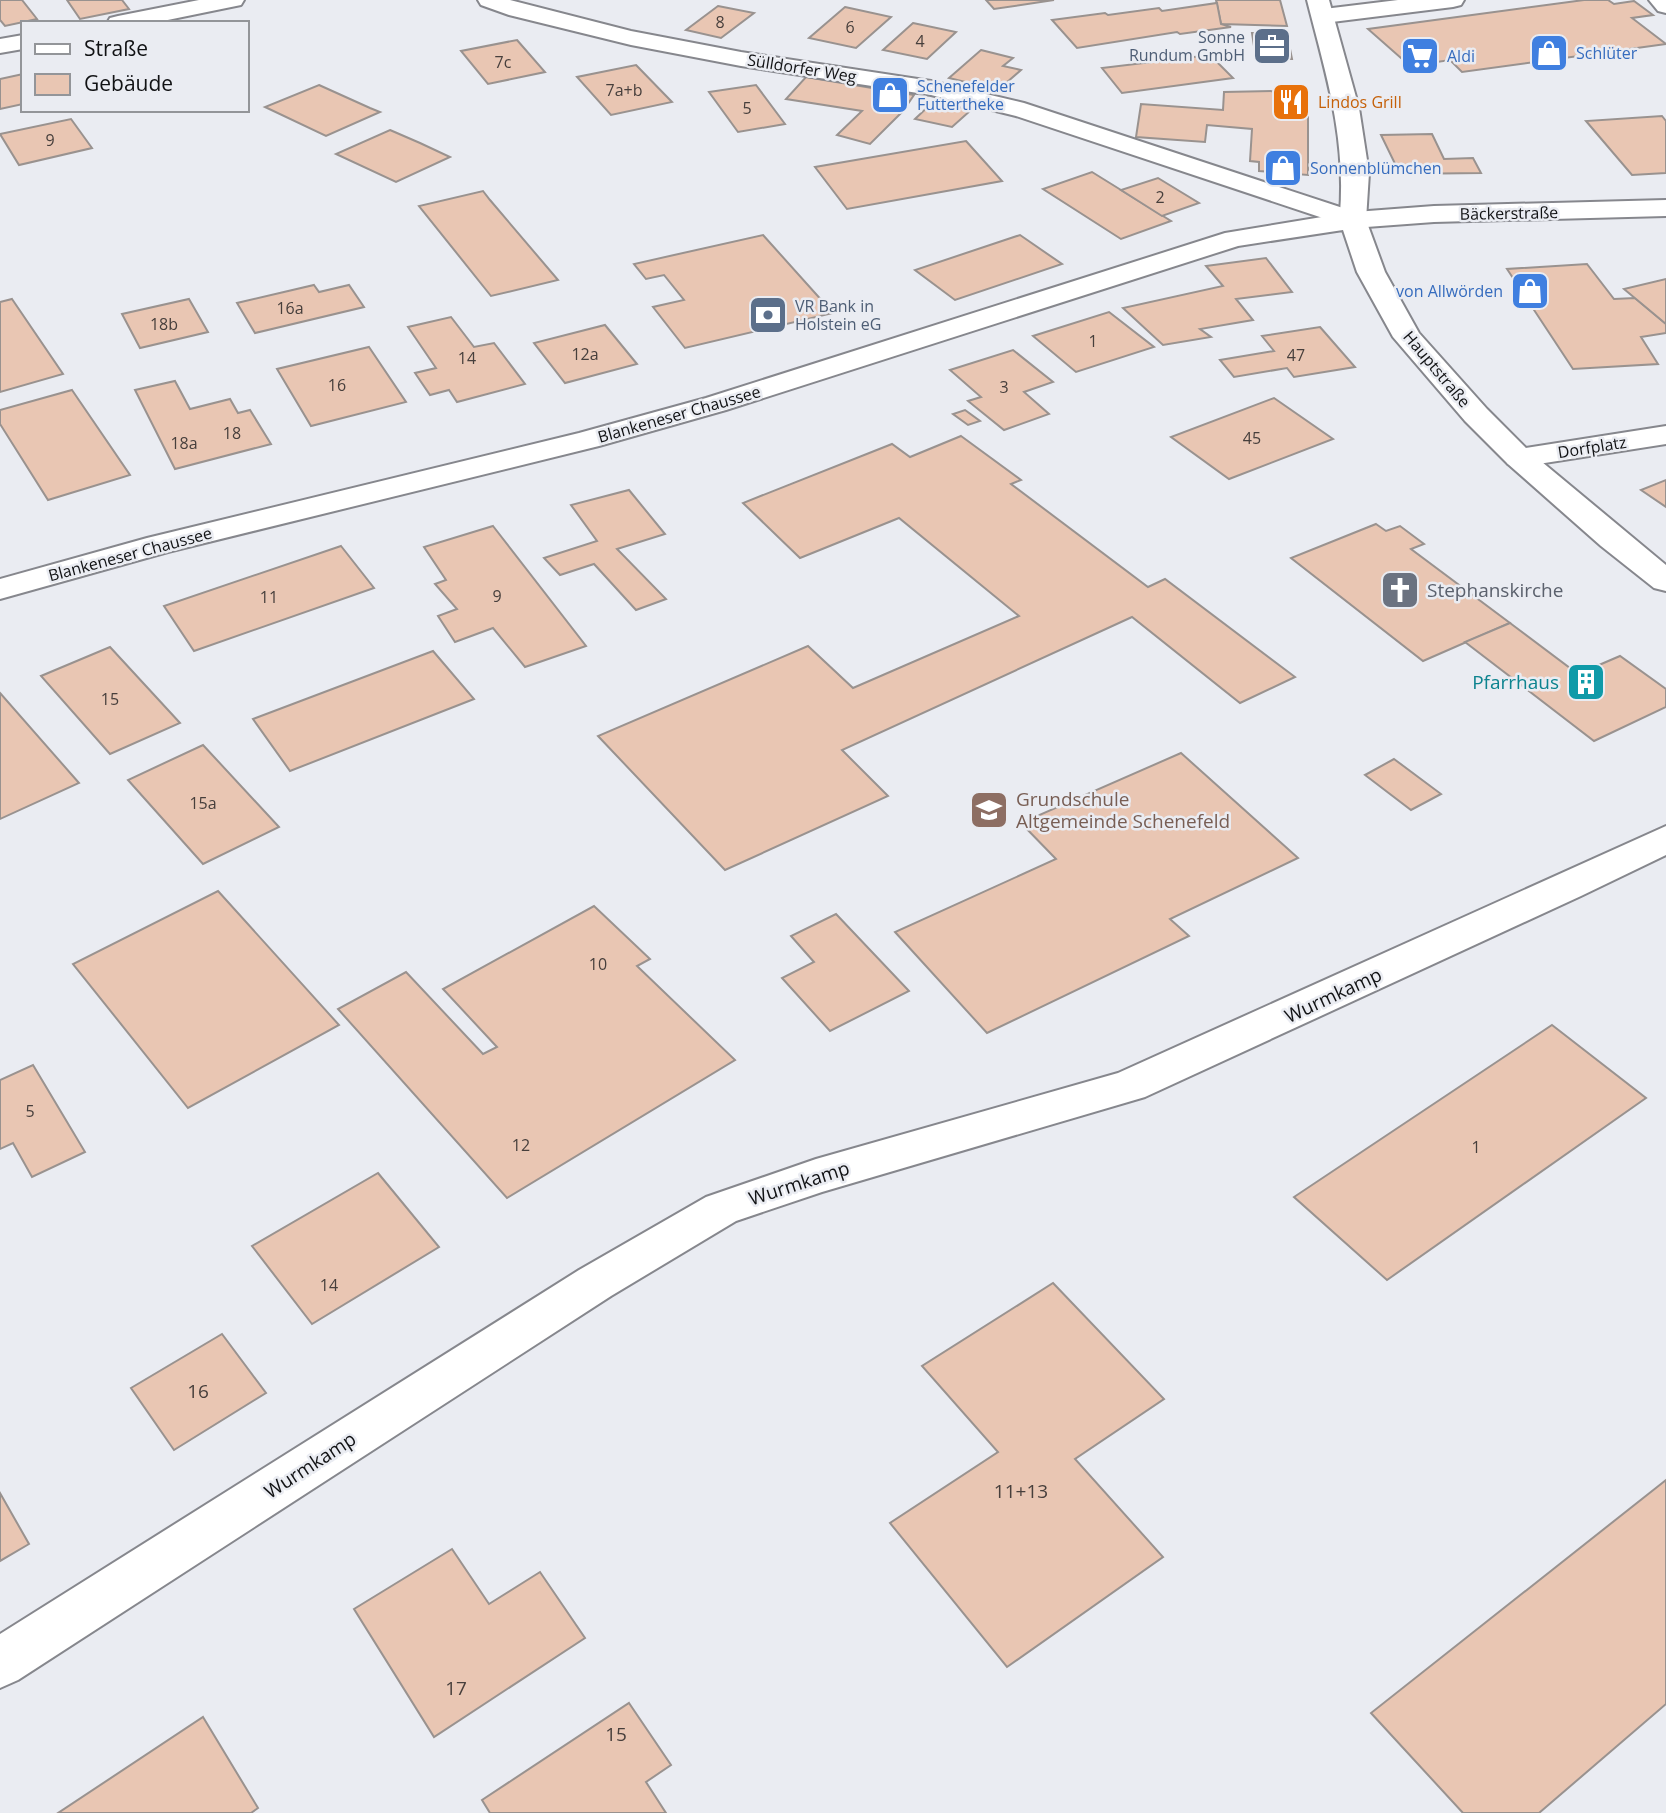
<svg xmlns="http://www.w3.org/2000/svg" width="1666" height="1813" font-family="'Open Sans',sans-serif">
<rect width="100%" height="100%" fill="#eaecf2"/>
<g fill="#e9c6b3" stroke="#99928f" stroke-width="2">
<path d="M0 0H22L37 19 5 26 0 20Z"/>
<path d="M67 0H122L129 9 80 19Z"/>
<path d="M986 0H1054L994 9Z"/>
<path d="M1216 0H1280L1287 26 1221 24Z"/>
<path d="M1584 0H1608L1614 4 1634 1 1653 15 1632 18 1666 44 1462 72 1450 60 1410 66 1368 29Z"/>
<path d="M1217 3 1221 24 1231 27 1180 34 1177 32 1077 48 1052 20 1105 13 1108 15 1159 8 1162 11Z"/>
<path d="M718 6 754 13 721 38 686 30Z"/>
<path d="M845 7 891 17 856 48 809 38Z"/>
<path d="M913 23 956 32 927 59 883 50Z"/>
<path d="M1252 33 1287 34 1292 59H1256Z"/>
<path d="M517 40 545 72 488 84 461 51Z"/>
<path d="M981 50 1013 58 1003 66 1021 70 998 90 949 78Z"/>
<path d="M1210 55 1233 78 1122 93 1102 68Z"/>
<path d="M636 65 672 102 611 115 577 77Z"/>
<path d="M23 74V104L0 109V79Z"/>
<path d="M806 77 914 95 903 111 870 144 837 135 862 111 786 99Z"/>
<path d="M319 85 370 108 380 112 326 136 265 107Z"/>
<path d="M756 85 785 124 738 132 709 92Z"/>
<path d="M1277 91 1308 94V175L1259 171V162L1250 161 1252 129 1207 125 1205 142 1136 137 1141 104 1223 110 1224 92Z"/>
<path d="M934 101 971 110 952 127 915 119Z"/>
<path d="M1662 116 1666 121V173L1632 175 1586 121Z"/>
<path d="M71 119 92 148 19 165 0 134Z"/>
<path d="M390 130 420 143 450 157 396 182 336 154Z"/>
<path d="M1432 134 1444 159 1473 158 1481 173 1400 174 1381 135Z"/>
<path d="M966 141 1002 181 847 209 815 167Z"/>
<path d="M1092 172 1121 190 1171 221 1121 239 1043 189Z"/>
<path d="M1158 178 1199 203 1162 216 1121 190Z"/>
<path d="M483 191 490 200 558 280 491 296 419 206Z"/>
<path d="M763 235 833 313 685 348 653 307 684 300 664 275 646 279 634 264Z"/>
<path d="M1020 235 1062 264 955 300 915 270Z"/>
<path d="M1266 258 1292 292 1236 299 1253 320 1200 329 1211 337 1163 345 1123 308 1223 286 1206 266Z"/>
<path d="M1587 264 1614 299 1635 298 1666 324V333L1641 337 1658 364 1573 369 1507 269Z"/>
<path d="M1666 279V324L1624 289Z"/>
<path d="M314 285 319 292 349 285 364 307 255 333 237 303Z"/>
<path d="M12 299 63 374 0 392V302Z"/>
<path d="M189 299 208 332 140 348 122 314Z"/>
<path d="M1109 312 1154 347 1076 372 1033 336Z"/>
<path d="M451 317 474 347 494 343 525 384 457 402 449 390 430 395 415 373 436 368 408 327Z"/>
<path d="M605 325 637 364 565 383 534 343Z"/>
<path d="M1320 327 1355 367 1294 377 1287 368 1234 377 1220 360 1274 351 1262 336Z"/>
<path d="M369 347 406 402 311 426 277 369Z"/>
<path d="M1013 350 1053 382 1024 392 1049 414 1004 430 968 401 981 397 950 370Z"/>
<path d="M175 381 190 409 230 399 238 413 250 410 271 444 175 469 135 390Z"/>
<path d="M72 390 130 475 48 500 0 424V410Z"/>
<path d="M1274 398 1333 439 1229 479 1171 437Z"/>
<path d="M965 410 980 421 968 425 953 414Z"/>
<path d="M961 436 1021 480 1011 484 1148 587 1165 579 1295 677 1240 703 1132 617 842 750 888 796 725 870 598 736 808 646 853 688 1019 616 899 518 800 558 743 503 892 444 910 457Z"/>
<path d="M1666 480V507L1641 490Z"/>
<path d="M629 490 665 534 617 549 666 599 636 610 594 564 560 575 544 558 597 541 571 505Z"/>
<path d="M1376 524 1386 531 1400 526 1424 544 1411 549 1510 623 1423 661 1291 558Z"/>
<path d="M493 526 586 646 525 667 493 628 455 642 438 616 457 609 435 584 446 580 424 547Z"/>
<path d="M341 546 374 588 194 651 164 606Z"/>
<path d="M1510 623 1578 674 1620 656 1666 689V707L1594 741 1465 642Z"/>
<path d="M110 647 180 723 110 754 41 676Z"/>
<path d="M433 651 474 699 290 771 253 719Z"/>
<path d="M0 693 79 783 0 819Z"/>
<path d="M203 745 279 827 203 864 128 780Z"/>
<path d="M1181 753 1298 858 1170 919 1189 936 987 1033 895 932 1056 859 1021 823Z"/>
<path d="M1394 759 1441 794 1411 810 1365 775Z"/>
<path d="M218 891 339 1025 188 1108 73 964Z"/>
<path d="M594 906 650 959 637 966 735 1060 507 1198 338 1009 406 972 483 1054 497 1047 443 989Z"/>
<path d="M836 914 909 991 830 1031 782 978 814 962 791 936Z"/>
<path d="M1552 1025 1646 1098 1387 1280 1294 1197Z"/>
<path d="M33 1065 85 1152 32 1177 13 1143 0 1149V1080Z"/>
<path d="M378 1173 439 1247 312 1324 252 1246Z"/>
<path d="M1053 1283 1164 1399 1075 1459 1163 1557 1007 1667 890 1523 998 1452 922 1366Z"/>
<path d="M222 1334 266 1393 174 1450 131 1388Z"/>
<path d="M1666 1480V1704L1539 1813H1463L1371 1713Z"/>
<path d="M0 1493 29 1544 0 1561Z"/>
<path d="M452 1549 489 1604 540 1572 585 1638 434 1737 354 1609Z"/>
<path d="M629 1703 671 1765 646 1782 666 1813H490L482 1800Z"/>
<path d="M203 1717 258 1808 251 1813H58Z"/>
</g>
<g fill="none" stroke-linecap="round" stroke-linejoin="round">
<defs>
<g id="street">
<path d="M199 0H244L241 5 153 23H107L110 18 118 16Z"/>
<path d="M478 0H510L631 31 741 52 931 81 1024 103 1355 212 1434 206 1666 200V216L1434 222 1353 228 1016 116 931 95 741 66 631 45 509 15 481 5Z"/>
<path d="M1398 0H1464L1461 5 1453 7 1324 23 1316 21 1313 16 1316 11 1324 9Z"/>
<path d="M1649 0H1666V13L1658 11Z"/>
<path d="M23 35V49L0 53V39Z"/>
<path d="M1666 426V444L1519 467 1508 464 1504 458 1508 452 1519 449Z"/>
<path d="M1666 826V855L1581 896 1145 1097 822 1192 736 1221 611 1296 18 1680 0 1688V1634L579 1270 706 1197 816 1159 1118 1073Z"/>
</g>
<path id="secondary" d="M1307 0H1329L1359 108 1369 173 1366 220 1385 272 1419 333 1487 409 1530 452 1666 565V591L1654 588 1601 546 1508 464 1465 421 1393 337 1357 272 1343 230 1238 246 726 410 599 446 168 552 0 599V579L147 538 579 433 706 398 1225 233 1340 214C1346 136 1326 75 1307 0Z"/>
</defs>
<use href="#street" stroke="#86878d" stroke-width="4"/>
<use href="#secondary" stroke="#86878d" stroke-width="4"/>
<use href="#street" fill="#fff" fill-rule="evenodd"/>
<use href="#secondary" fill="#fff" fill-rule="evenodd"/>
</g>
<defs>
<symbol id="office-square" viewBox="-11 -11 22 22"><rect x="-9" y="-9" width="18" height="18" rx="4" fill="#5c6f8a" stroke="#eaecf2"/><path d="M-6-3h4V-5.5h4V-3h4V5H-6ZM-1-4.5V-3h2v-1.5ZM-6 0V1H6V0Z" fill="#fff"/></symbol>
<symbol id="shop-square" viewBox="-11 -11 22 22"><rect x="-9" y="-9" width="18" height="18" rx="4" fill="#3f7fe0" stroke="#eaecf2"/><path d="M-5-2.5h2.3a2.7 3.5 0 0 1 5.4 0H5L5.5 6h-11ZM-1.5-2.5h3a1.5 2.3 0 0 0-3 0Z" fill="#fff"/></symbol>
<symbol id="supermarket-square" viewBox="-11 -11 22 22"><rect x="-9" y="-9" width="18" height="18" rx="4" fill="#3f7fe0" stroke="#eaecf2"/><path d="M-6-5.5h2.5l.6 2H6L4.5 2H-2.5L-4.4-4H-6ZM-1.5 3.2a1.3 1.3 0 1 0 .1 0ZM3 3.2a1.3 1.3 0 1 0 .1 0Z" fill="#fff"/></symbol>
<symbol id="restaurant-square" viewBox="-11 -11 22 22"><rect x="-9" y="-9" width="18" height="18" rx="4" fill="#e8710a" stroke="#eaecf2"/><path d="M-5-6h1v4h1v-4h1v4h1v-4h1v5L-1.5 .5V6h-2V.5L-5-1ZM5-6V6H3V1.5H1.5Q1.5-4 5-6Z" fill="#fff"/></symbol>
<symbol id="bank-square" viewBox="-11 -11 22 22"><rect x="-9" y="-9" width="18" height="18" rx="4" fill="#5c6f8a" stroke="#eaecf2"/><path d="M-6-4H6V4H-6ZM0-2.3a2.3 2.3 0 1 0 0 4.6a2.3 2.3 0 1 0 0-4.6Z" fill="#fff"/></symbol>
<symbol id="church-square" viewBox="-11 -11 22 22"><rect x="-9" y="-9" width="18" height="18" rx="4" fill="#6b7280" stroke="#eaecf2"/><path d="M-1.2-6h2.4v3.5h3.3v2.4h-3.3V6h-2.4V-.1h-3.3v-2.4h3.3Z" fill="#fff"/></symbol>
<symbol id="building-square" viewBox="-11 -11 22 22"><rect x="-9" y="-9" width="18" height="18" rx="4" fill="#0f9aa8" stroke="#eaecf2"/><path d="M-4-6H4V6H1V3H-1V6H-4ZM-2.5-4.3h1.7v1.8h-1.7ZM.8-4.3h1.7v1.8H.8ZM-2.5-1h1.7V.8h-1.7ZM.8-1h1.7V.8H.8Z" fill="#fff"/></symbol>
<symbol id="school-square" viewBox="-11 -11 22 22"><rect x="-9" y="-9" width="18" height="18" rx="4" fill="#8d6e63" stroke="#eaecf2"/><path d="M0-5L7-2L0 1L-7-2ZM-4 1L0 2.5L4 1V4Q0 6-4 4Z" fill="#fff"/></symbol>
</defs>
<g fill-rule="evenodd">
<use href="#office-square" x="1250" y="24" width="44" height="44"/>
<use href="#shop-square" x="1527" y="31" width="44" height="44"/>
<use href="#supermarket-square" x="1398" y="34" width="44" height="44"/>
<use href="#shop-square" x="868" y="73" width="44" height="44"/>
<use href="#restaurant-square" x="1269" y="80" width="44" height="44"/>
<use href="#shop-square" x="1261" y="146" width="44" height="44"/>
<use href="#shop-square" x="1508" y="269" width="44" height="44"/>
<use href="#bank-square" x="746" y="293" width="44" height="44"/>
<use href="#church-square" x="1378" y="568" width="44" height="44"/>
<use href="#building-square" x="1564" y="660" width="44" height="44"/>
<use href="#school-square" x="967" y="788" width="44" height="44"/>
</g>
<g text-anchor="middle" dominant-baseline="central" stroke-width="5" stroke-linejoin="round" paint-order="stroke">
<g font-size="16" fill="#473f3c">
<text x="720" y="22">8</text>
<text x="850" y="27">6</text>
<text x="920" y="41">4</text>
<text x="503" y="62">7c</text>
<text x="624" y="90">7a+b</text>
<text x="747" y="108">5</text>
<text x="50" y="140">9</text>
<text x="1160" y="197">2</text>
<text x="290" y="308">16a</text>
<text x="164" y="324">18b</text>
<text x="1093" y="341">1</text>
<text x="585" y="354">12a</text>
<text x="1296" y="355">47</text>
<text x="467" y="358">14</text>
<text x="337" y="385">16</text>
<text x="1004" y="387">3</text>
<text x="232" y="433">18</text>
<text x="1252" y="438">45</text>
<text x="184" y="443">18a</text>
<text x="497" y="596">9</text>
<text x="269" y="597">11</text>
<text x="110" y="699">15</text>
<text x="203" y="803">15a</text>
<text x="598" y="964">10</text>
<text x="30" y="1111">5</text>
<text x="521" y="1145">12</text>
<text x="1476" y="1147">1</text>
<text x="329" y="1285">14</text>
</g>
<g font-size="16" fill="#4e5e75" stroke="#eaecf2" text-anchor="end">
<text x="1245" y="37">Sonne<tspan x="1245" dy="18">Rundum GmbH</tspan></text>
<text x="795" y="306" text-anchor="start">VR Bank in<tspan x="795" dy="18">Holstein eG</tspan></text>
</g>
<g font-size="16" fill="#366cbe" stroke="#eaecf2" text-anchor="start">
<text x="1576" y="53">Schlüter</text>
<text x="1447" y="56">Aldi</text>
<text x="917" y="86">Schenefelder<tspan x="917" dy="18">Futtertheke</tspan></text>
<text x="1310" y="168">Sonnenblümchen</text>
<text x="1503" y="291" text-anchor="end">von Allwörden</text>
</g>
<g font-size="16" fill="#111214" stroke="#eaecf2">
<text transform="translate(802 68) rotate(9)">Sülldorfer Weg</text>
<text transform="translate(1509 213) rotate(-1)">Bäckerstraße</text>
<text transform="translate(1437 369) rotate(50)">Hauptstraße</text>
<text transform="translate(679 414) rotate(-16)">Blankeneser Chaussee</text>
<text transform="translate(1592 447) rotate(-9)">Dorfplatz</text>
<text transform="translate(130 554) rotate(-15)">Blankeneser Chaussee</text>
</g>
<g font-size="16" fill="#c56008" stroke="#eaecf2" text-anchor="start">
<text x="1318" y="102">Lindos Grill</text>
</g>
<g font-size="19" fill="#5b616d" stroke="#eaecf2" text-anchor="start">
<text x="1427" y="590">Stephanskirche</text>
</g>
<g font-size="19" fill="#0d838f" stroke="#eaecf2" text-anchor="end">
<text x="1559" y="682">Pfarrhaus</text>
</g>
<g font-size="19" fill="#785e54" stroke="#eaecf2" text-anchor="start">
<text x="1016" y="799">Grundschule<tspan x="1016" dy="22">Altgemeinde Schenefeld</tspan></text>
</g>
<g font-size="19" fill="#111214" stroke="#eaecf2">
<text transform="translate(1333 995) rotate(-25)">Wurmkamp</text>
<text transform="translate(799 1183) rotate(-18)">Wurmkamp</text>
<text transform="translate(310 1465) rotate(-33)">Wurmkamp</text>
</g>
<g font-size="19" fill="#473f3c">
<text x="198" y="1391">16</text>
<text x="1021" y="1491">11+13</text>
<text x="456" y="1688">17</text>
<text x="616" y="1734">15</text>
</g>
</g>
<rect x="21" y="21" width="228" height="91" fill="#eaecf2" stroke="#939599" stroke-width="2"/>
<rect x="35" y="44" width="35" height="10" fill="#ffffff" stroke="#939599" stroke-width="2"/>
<text x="84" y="56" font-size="21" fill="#111214">Straße</text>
<rect x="35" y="74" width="35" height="21" fill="#e9c6b3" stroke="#939599" stroke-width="2"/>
<text x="84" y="91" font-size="21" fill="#111214">Gebäude</text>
</svg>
